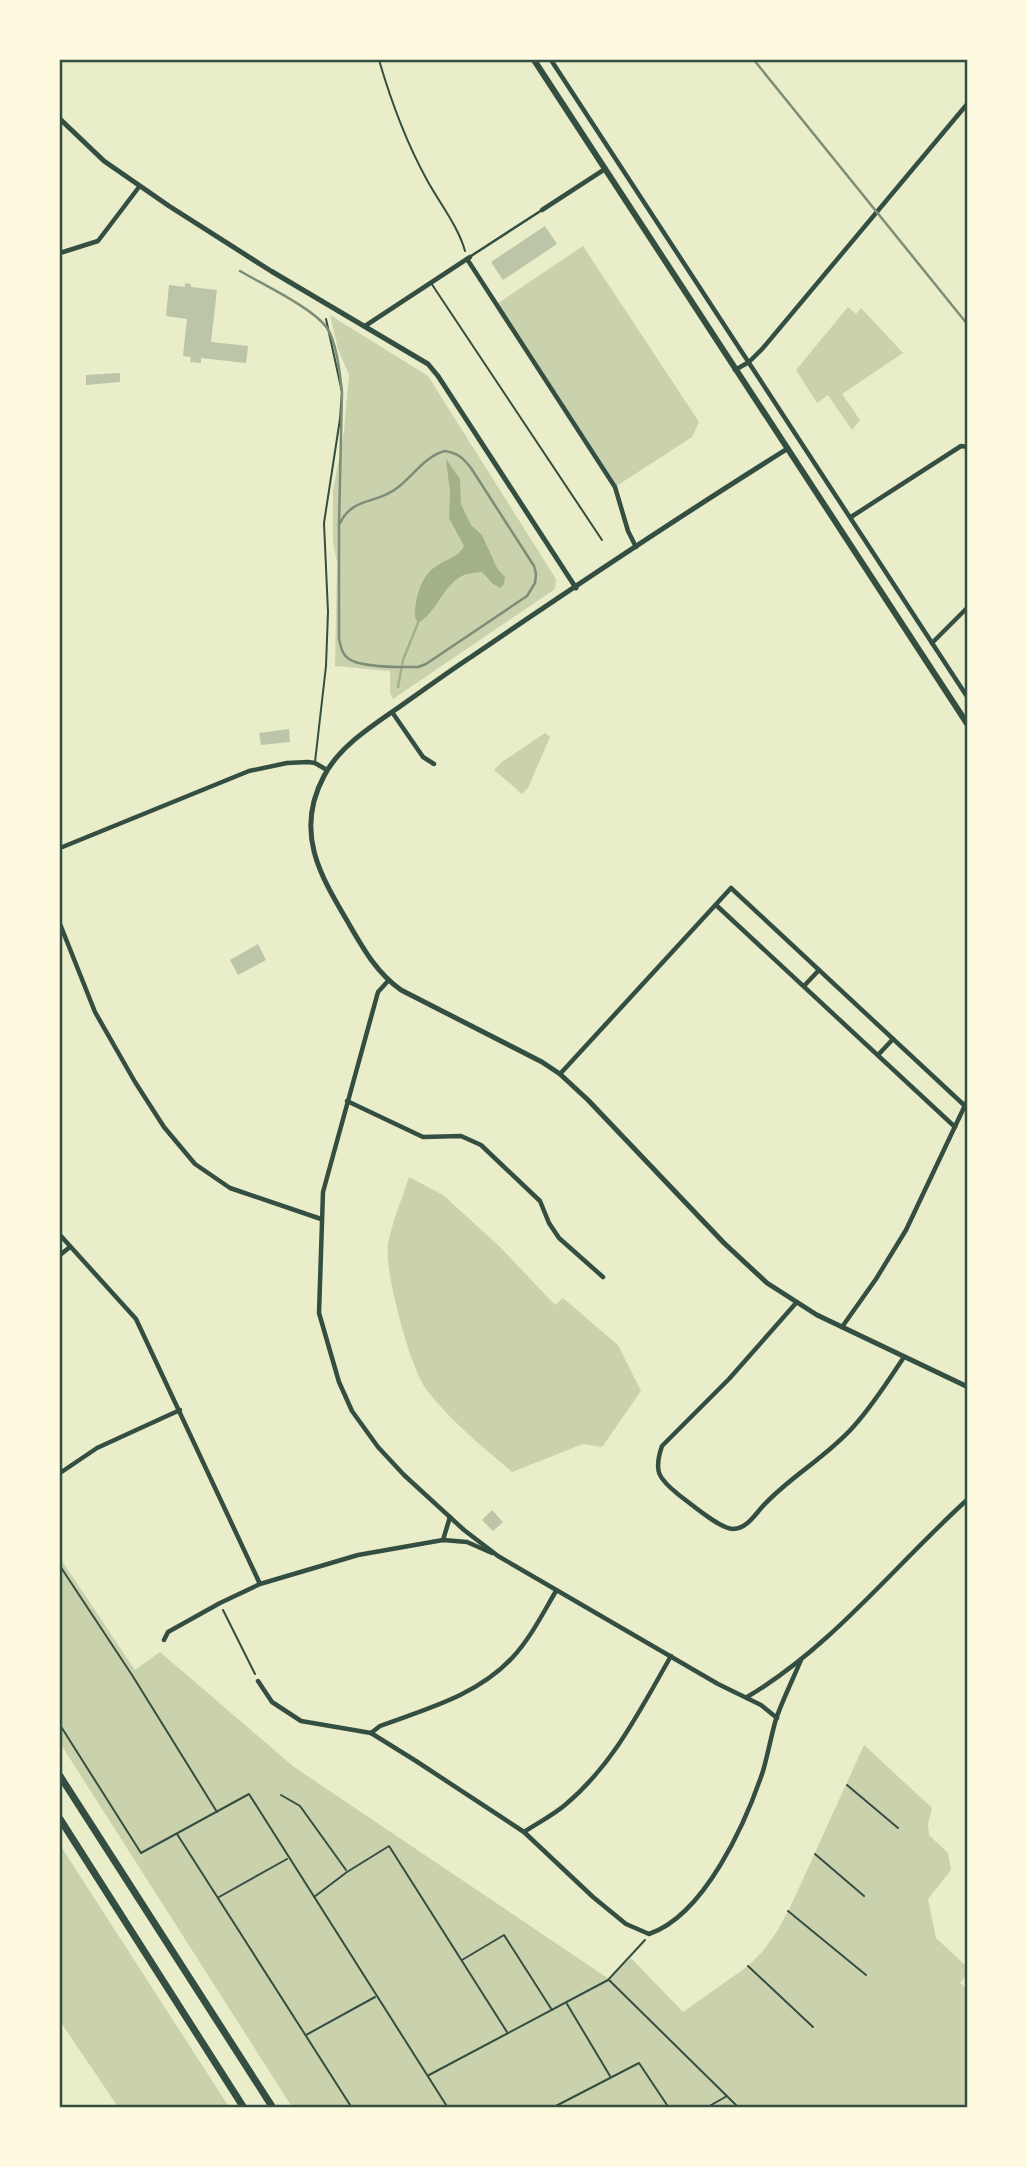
<svg xmlns="http://www.w3.org/2000/svg" width="1027" height="2167" font-family="Arial,sans-serif">
<rect width="100%" height="100%" fill="#e9edc9"/>
<g fill="#cad2ad">
<path d="M583 246 699 422 692 437 615 487 497 304Z"/>
<path d="M848 307 856 314 861 308 903 353 842 394 860 420 852 430 828 395 817 403 796 370Z"/>
<path d="M330 315 428 376 556 579 555 589 393 699 390 693V671L335 666 337 562 333 542V491L344 431 349 375 338 349Z"/>
<path d="M545 733 550 737 528 788 522 794 494 770 502 762Z"/>
<path d="M409 1177 443 1195 499 1246 555 1305 563 1298 618 1345 641 1391 602 1447 583 1444 512 1472C482 1446 450 1421 426 1389 410 1367 384 1271 388 1244 392 1222 402 1199 409 1177Z"/>
<path d="M60 1558 135 1670 160 1652 294 1767 609 1979 631 1958 683 2012 748 1966 763 1951 778 1930 793 1901 864 1745 932 1808 928 1824 929 1835 948 1853 951 1870 928 1899 936 1938 967 1967V1974L960 1983 967 1989V2107H292L60 1743Z"/>
<path d="M60 1845 229 2107H118L60 2021Z"/>
</g>
<path fill="#a3b18a" d="M446 459 460 479 461 504 466 515 471 525 482 535 497 568 505 577 504 584 500 588 493 584 482 572C475 573 466 573 460 577 442 588 436 613 418 623 413 616 415 610 416 602 419 587 424 573 438 565 447 559 459 557 464 546L449 518 450 493Z"/>
<g fill="none" stroke-linecap="round" stroke-linejoin="round">
<path stroke="#a3b18a" stroke-width="2.5" d="M398 687 403 660 418 623"/>
</g>
<g fill="#bcc5a7">
<path d="M545 226 557 244 503 280 491 262Z"/>
<path d="M185 283 191 284V287L217 290 211 342 248 346 246 363 201 358V363L190 362 191 357 183 356 187 319 166 316 169 285 185 287Z"/>
<path d="M120 373V382L86 385V375Z"/>
<path d="M289 729 290 742 261 745 259 733Z"/>
<path d="M258 944 266 960 238 975 230 960Z"/>
<path d="M492 1510 503 1522 493 1531 482 1520Z"/>
</g>
<g fill="none" stroke-linecap="round" stroke-linejoin="round">
<g stroke="#344e41" stroke-width="2">
<path d="M379 60C391 101 406 142 427 180 440 204 458 226 465 251"/>
<path d="M60 1566 132 1675 217 1812"/>
<path d="M223 1610 255 1674"/>
<path d="M60 1725 141 1853 249 1794 448 2108"/>
<path d="M847 1785 898 1828"/>
<path d="M281 1795 300 1806 346 1870"/>
<path d="M177 1834 352 2108"/>
<path d="M815 1854 864 1896"/>
<path d="M219 1897 287 1859"/>
<path d="M314 1897 347 1872 389 1846 507 2032"/>
<path d="M788 1911 866 1975"/>
<path d="M462 1960 504 1935 552 2010"/>
<path d="M748 1966 813 2027"/>
<path d="M609 1980 739 2108"/>
<path d="M567 2004 610 2076"/>
<path d="M306 2035 375 1997"/>
<path d="M429 2075 608 1980 645 1940"/>
<path d="M552 2108 639 2063 669 2108"/>
<path d="M706 2108 727 2096"/>
</g>
<g stroke="#344e41" stroke-width="2">
<path d="M431 283 602 540"/>
<path d="M315 762 326 666 328 612 324 523 340 419 342 392 326 319"/>
</g>
<path stroke="#344e41" stroke-width="2.5" d="M471 256 542 210"/>
<g stroke="#344e41" stroke-width="4.5">
<path d="M551 60 968 698"/>
<path d="M542 210 605 169"/>
<path d="M60 253 98 241 139 187"/>
<path d="M467 259 615 487 628 531 636 547"/>
<path d="M365 326 470 257"/>
<path d="M735 370 749 362 763 348 968 103"/>
<path d="M851 517 961 446 968 447"/>
<path d="M932 643 968 607"/>
<path d="M392 712 423 757 434 764"/>
<path d="M60 848 249 771 287 763 308 762 315 763 327 770"/>
<path d="M716 905 955 1127"/>
<path d="M60 924 95 1012 135 1082 164 1127 195 1164 230 1188 321 1219"/>
<path d="M388 981 378 992 323 1192 319 1313 339 1382 352 1411 378 1447 404 1475 464 1530 498 1556 718 1684 761 1705 777 1718"/>
<path d="M804 986 819 970"/>
<path d="M878 1055 893 1039"/>
<path d="M560 1074 731 888 964 1105"/>
<path d="M347 1101 423 1137 461 1136 481 1145 540 1201 549 1223 559 1238 603 1277"/>
<path d="M60 1235 136 1319 260 1584"/>
<path d="M60 1255 70 1247"/>
<path d="M796 1303 729 1379 662 1446C653 1472 659 1479 679 1495 690 1503 720 1529 733 1529 746 1529 754 1516 762 1507 789 1477 827 1457 854 1426 873 1405 888 1381 904 1357"/>
<path d="M842 1327 876 1279 906 1230 968 1099"/>
<path d="M60 1473 97 1448 180 1410"/>
<path d="M443 1540 450 1517"/>
<path d="M164 1640 168 1632 220 1603 260 1584 358 1555 443 1540 467 1542 492 1553"/>
<path d="M258 1681 272 1702 301 1721 371 1733 416 1761 524 1832 593 1897 626 1924 649 1934C705 1915 746 1822 763 1771 768 1754 771 1736 776 1719 783 1699 793 1679 801 1660"/>
<path d="M747 1697C832 1647 895 1565 968 1499"/>
<path d="M371 1733 380 1726C426 1709 478 1695 512 1658 530 1639 543 1613 556 1591"/>
<path d="M524 1832C538 1823 553 1815 565 1805 613 1765 640 1710 671 1656"/>
</g>
<g stroke="#344e41" stroke-width="5">
<path d="M60 119 104 161 169 206 271 271 428 364 438 376 576 588"/>
<path d="M787 449C680 516 575 586 471 657 448 672 425 689 402 705 374 725 340 745 324 776 294 832 320 875 349 924 364 950 377 973 401 990L542 1062 560 1074 588 1100 724 1243 767 1283 817 1315 968 1387"/>
</g>
<path stroke="#344e41" stroke-width="6" d="M534 60 968 725"/>
<g stroke="#344e41" stroke-width="7">
<path d="M60 1776 273 2108"/>
<path d="M60 1819 244 2108"/>
</g>
<g stroke="#7c8e77" stroke-width="2.5">
<path d="M754 60 968 325"/>
<path d="M240 271C262 284 313 308 327 328 337 343 340 375 342 392L339 525"/>
<path d="M445 451C458 453 463 458 471 468L534 566 536 574 535 583 527 596 426 664 418 667C402 667 362 668 349 659 342 655 341 647 339 639V525C352 496 376 505 397 488 413 476 425 456 445 451Z"/>
</g>
</g>
<rect width="1027" height="2167" fill="none" stroke="#fefae0" stroke-width="122"/>
<rect x="61" y="61" width="905" height="2045" fill="none" stroke="#344e41" stroke-width="2.5"/>
</svg>
